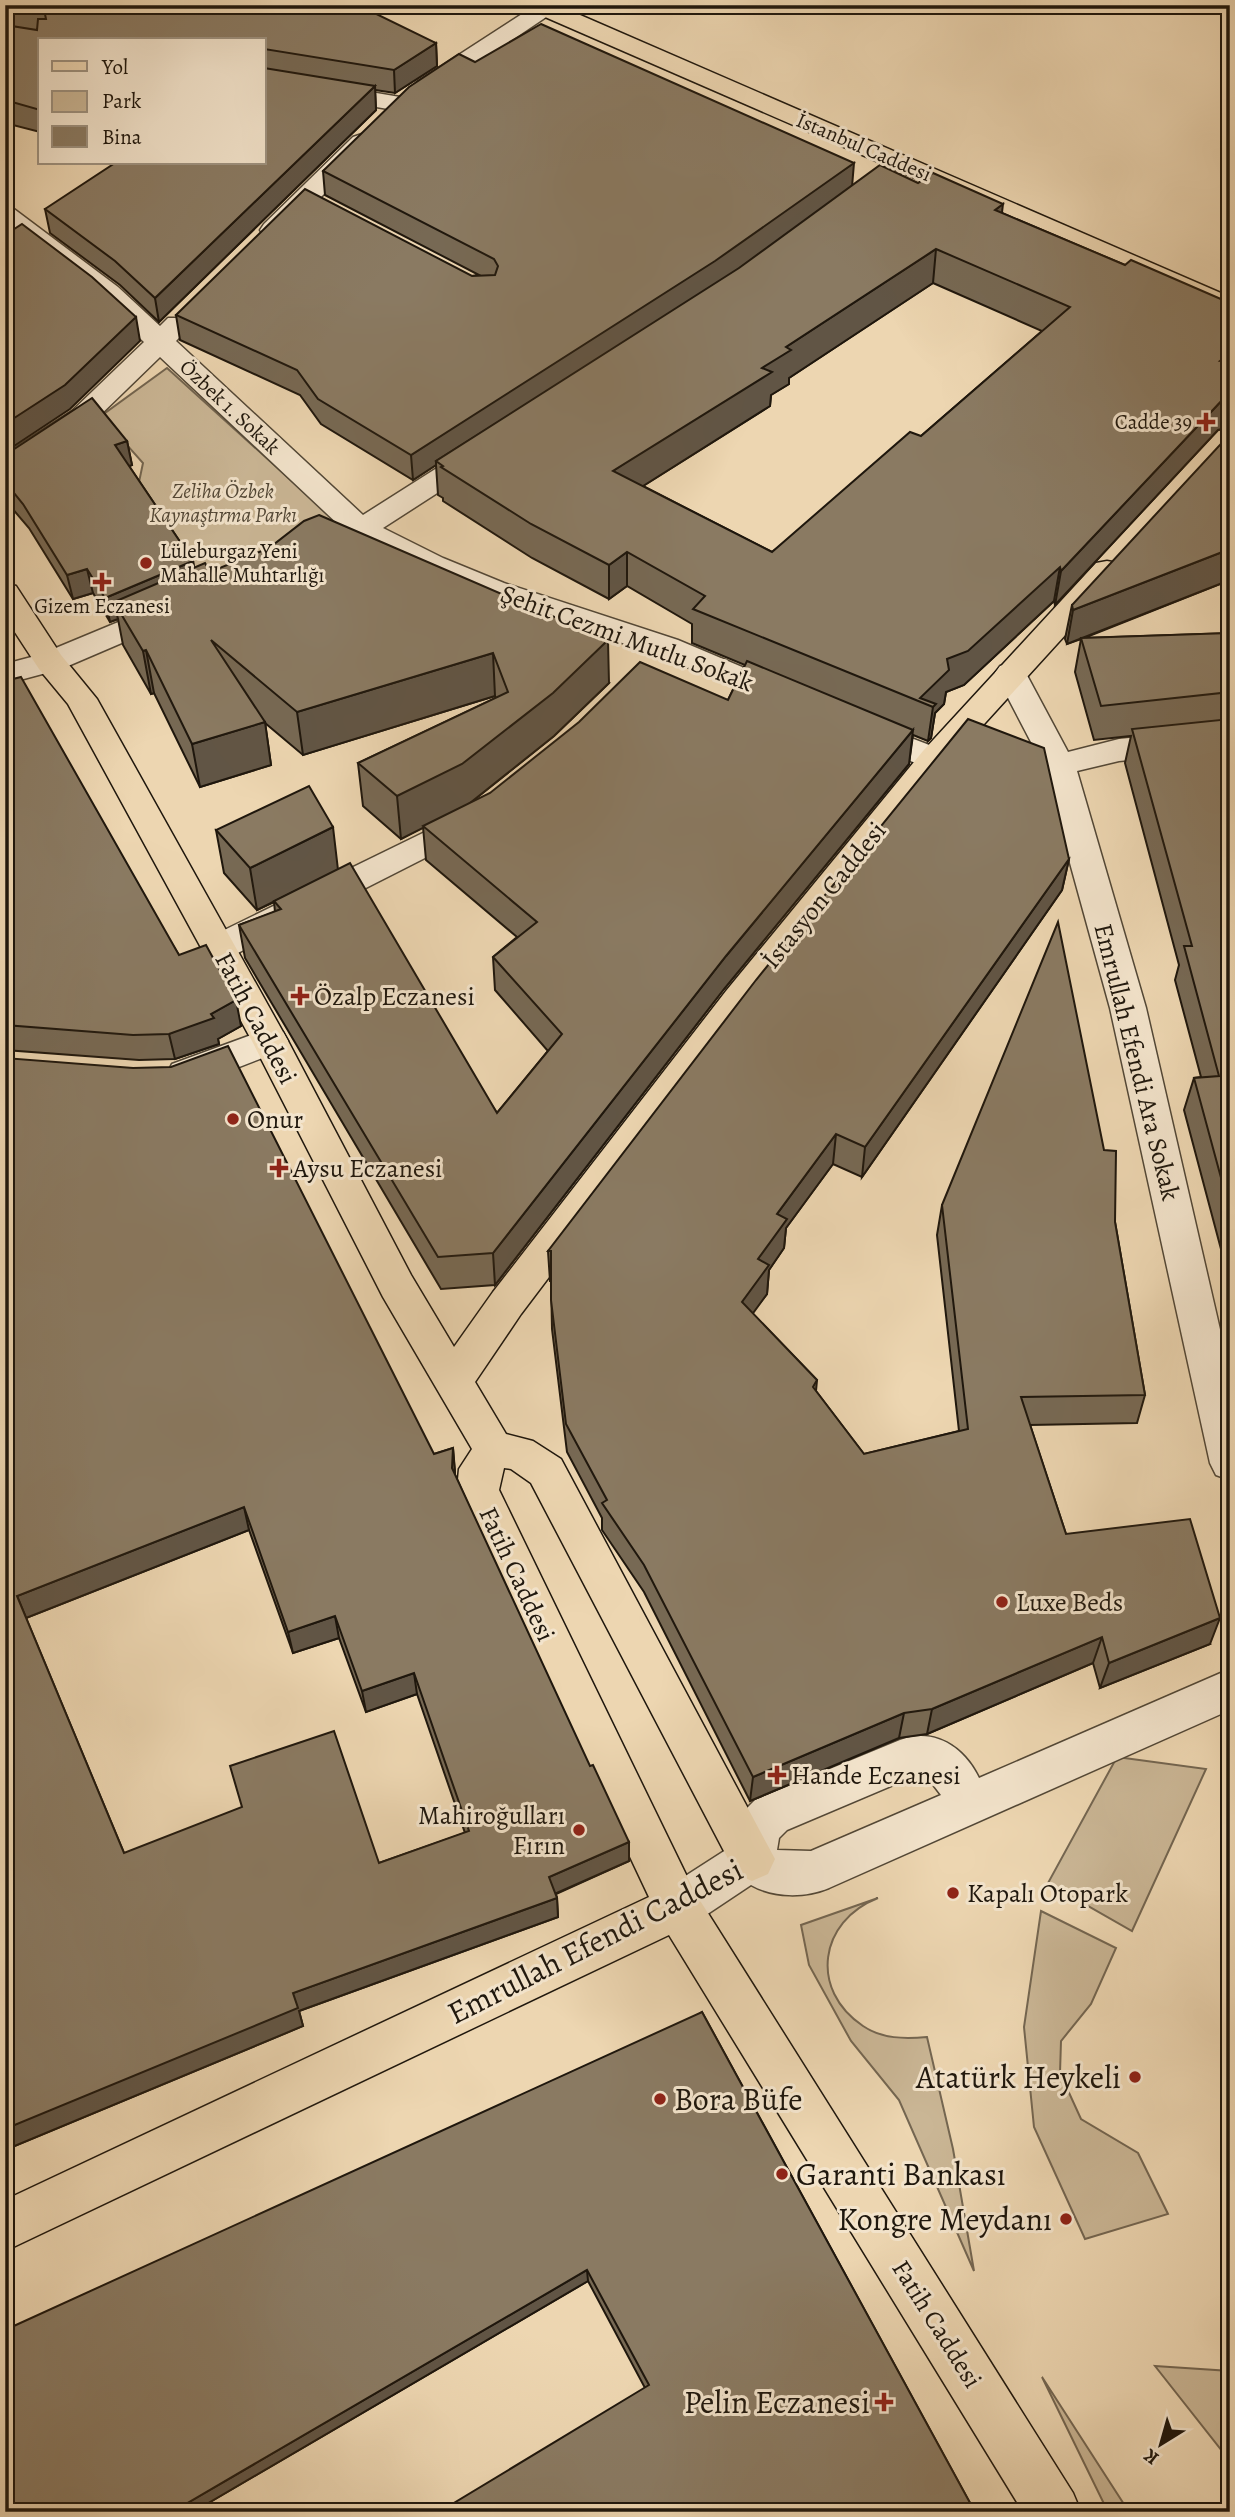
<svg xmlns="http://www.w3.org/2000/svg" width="1235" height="2517" font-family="Alegreya,serif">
<rect width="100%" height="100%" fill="#edd6b1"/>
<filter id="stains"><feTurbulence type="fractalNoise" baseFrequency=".00286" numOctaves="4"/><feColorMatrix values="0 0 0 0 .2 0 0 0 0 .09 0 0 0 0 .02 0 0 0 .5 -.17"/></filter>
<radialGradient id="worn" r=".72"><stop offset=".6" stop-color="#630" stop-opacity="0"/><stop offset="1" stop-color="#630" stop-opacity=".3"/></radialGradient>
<g fill="#cab695" stroke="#746651" stroke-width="2">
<path d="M167 368 336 521 201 581 139 482 143 463 101 416Z"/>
<path d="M1117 1757 1206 1769 1132 1931 1048 1883Z"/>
<path d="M878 1898C819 1921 809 1990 863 2026 882 2039 905 2039 927 2037L953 2149 974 2271 899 2100 851 2041 809 1965 801 1925Z"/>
<path d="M1041 1911 1116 1948 1091 2004 1061 2041 1060 2073 1081 2119 1138 2153 1168 2214 1085 2239 1034 2127 1024 2027Z"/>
<path d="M1155 2366 1230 2371V2461Z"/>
<path d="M1042 2377 1129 2512H1108Z"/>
</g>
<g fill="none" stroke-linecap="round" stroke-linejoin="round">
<defs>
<g id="minor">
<path d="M536 5H564L435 92H417L414 87 417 82Z"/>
<path d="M264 74 400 97 409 99 412 104 409 109 400 111 264 88Z"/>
<path d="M362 134 371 137 375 142 371 147 282 236H264L260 230 264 224 353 137Z"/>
<path d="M5 207 14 209 118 287 160 326 168 318H188L192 324 176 341 363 515 470 447 480 444 490 447 494 453 490 459 383 528 443 558 504 583 678 640 797 690 802 697 797 704 786 707 775 704 656 654 482 597 421 572 361 541 344 546 333 544 329 537 341 527 160 357 92 423 15 473 5 476V454L72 411 144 342 98 299 5 228Z"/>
<path d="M169 601 180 604 184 611 180 618 61 669 5 684V664L39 655Z"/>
<path d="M1011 663 1022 666 1068 752 1119 739 1230 728V750L1119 761 1077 771 1146 1008 1230 1373V1480L1216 1475 1210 1463 1110 1008 1043 765 995 673 1000 666Z"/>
<path d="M864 720 945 751 950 759 945 767 934 770 853 739 848 731 853 723Z"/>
<path d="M472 809 484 812 489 820 484 828 230 957 218 961 206 957 201 948 206 939Z"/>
<path d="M270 1028 283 1032 288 1041 283 1050 185 1088 172 1084 167 1074 172 1064Z"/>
<path d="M1230 1669V1710L829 1888C805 1898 774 1898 751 1885L694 1923 678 1929 662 1923 655 1907 662 1891 732 1846 743 1812 755 1800 900 1740C934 1727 964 1747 979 1778ZM917 1775 928 1778 941 1795 811 1851 777 1850 779 1838 787 1830Z"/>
</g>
<g id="major">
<path d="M525 5H557L1230 297V315L529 10Z"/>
<path d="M1107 561 1118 563 1122 570 1118 577 945 767 752 1009 521 1314 475 1382 506 1434 533 1441 561 1459 775 1859 768 1874 752 1881 736 1874 531 1483 511 1469 504 1468 499 1490 694 1891 1073 2493 1081 2512H1023L669 1935 5 2251V2200L649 1897 457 1490 459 1469 472 1449 383 1297 252 1041 68 704 39 669 5 617V583L16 586 61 655 97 699 288 1041 411 1275 454 1347 493 1292 726 991 923 751 1096 563Z"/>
</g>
</defs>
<use href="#minor" stroke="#524736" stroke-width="3"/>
<use href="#major" stroke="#1f170d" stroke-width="3"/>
<use href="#minor" fill="#f3e4cc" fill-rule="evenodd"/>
<use href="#major" fill="#edd6b1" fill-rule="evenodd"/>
</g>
<g fill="#776954" stroke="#1f170d" stroke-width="2" fill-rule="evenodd">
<path d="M5 5 436 43 437 66 395 93 375 90 376 110 159 322 120 285 50 233 45 209 264 163V40H40V132L5 123Z"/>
<path d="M475 62 852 186 918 183 1002 213 1125 265 1230 303V427L1218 430 1055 605 1054 601 964 685 946 692 944 704 935 713 931 738 928 741 913 735 909 764 724 989 495 1285 441 1289 245 958 239 925 275 912 274 902 257 910 224 873 216 830 338 869 497 1113 548 1051 495 990 493 957 517 937 426 860 423 827 401 839 363 806 358 763 496 698 495 696 303 755 265 723 271 765 200 787 154 693 151 694 123 645 118 619 110 622 93 593 73 599 29 528 5 500V453L127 441 132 465 129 466 193 561 194 568 609 683 554 736 469 804 728 700 745 665 692 643V624L627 586 609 599 532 558 443 501V498L438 495 436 465 413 480 321 424 300 395 180 340 176 315 479 275 325 195 323 171ZM933 283 1042 331 921 436 772 552 643 486 770 406 771 395 789 384V378Z"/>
<path d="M1230 580 1084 638 1230 633V1283L1184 1110 1194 1078 1201 1077 1175 980 1179 965 1125 763 1131 736 1094 740 1075 672 1081 639 1067 644 1065 639 1072 605Z"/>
<path d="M5 681 179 955 241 1026 218 1039 219 1044 175 1059 139 1060 5 1050Z"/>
<path d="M1069 859 1062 890 862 1177 833 1164 786 1228 784 1248 769 1270 767 1294 752 1313 817 1380 816 1391 864 1454 959 1431 937 1235 942 1205 1115 1222 1145 1395 1137 1423 1030 1425 1066 1534 1210 1644 1100 1688 1093 1663 927 1734 899 1738 750 1801 644 1592 602 1530V1518L567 1452 552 1329 551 1281H550L548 1251Z"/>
<path d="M5 1058 434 1454 453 1448 455 1475 629 1861 556 1894 557 1898 558 1917 299 2011 303 2026 5 2150ZM249 1530 293 1653 339 1638 366 1712 417 1694 465 1833 379 1863 124 1853 26 1618Z"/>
<path d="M702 2012 975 2512 645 2388 588 2281 193 2512H5Z"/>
</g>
<g fill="#615545" stroke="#1f170d" stroke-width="2">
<path d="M436 43 437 66 395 93 394 70Z"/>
<path d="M375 86 376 110 159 322 155 298Z"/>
<path d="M854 163 852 187 715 286 436 461V465L413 480 411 455Z"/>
<path d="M1003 204 999 238 995 210Z"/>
<path d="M936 249 933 283 789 378V384L771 395 770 406 613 505V471L762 368 786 347Z"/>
<path d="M136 317 140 341 70 409 5 452V424Z"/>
<path d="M1230 353V381L1220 361Z"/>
<path d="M1230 395V427L1218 430 1055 605 1061 571 1226 396Z"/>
<path d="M127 441 132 465 120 469 115 445Z"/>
<path d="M1230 549V580L1067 644 1073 610Z"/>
<path d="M627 552V586L609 599V565Z"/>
<path d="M193 561 197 585 114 602 118 619 110 622 105 598Z"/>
<path d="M1060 567 1054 601 964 685 946 692 944 704 935 713 931 738 928 741 933 707 920 698 947 659Z"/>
<path d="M87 569 93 593 73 599 67 575Z"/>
<path d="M608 640 609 683 554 736 465 807 401 839 397 796Z"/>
<path d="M146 650 154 693 151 694 143 651Z"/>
<path d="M493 653 495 696 303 755 297 712Z"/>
<path d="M265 722 271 765 200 787 192 744Z"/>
<path d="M913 730 909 764 724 989 495 1285 493 1253 726 956Z"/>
<path d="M333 827 338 870 257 910 250 868Z"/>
<path d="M1069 859 1062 890 862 1177 865 1147Z"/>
<path d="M236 1000 241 1026 218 1039 219 1044 175 1059 169 1034 211 1014Z"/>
<path d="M836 1134 833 1164 786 1228 784 1248 769 1270 767 1294 740 1331 742 1302 758 1259 777 1214Z"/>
<path d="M453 1448 455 1471V1491L452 1468Z"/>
<path d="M244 1507 249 1530 26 1618 17 1596Z"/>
<path d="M335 1616 339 1638 293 1653 288 1632Z"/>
<path d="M1220 1618 1210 1644 1100 1688 1109 1663Z"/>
<path d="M1102 1637 1093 1663 927 1734 932 1709Z"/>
<path d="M414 1673 417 1694 366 1712 362 1691Z"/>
<path d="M904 1713 899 1738 750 1801 753 1777Z"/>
<path d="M629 1842V1861L550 1896 549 1877Z"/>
<path d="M557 1898 558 1917 299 2011 303 2026 5 2150V2129L293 1993Z"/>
<path d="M587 2270 588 2281 193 2512H172Z"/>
</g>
<g fill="#8a7a62" stroke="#1f170d" stroke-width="2" fill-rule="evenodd">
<path d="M5 5H358L436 43 394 70 264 49V40H40V110L5 100V25L37 30 38 19H46L45 14 5 7Z"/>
<path d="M541 24 854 163 715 261 411 455 318 399 297 370 176 315 305 189 472 276 495 275 498 266 494 259 323 171 409 87 459 54 475 62Z"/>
<path d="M264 68 375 86 155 298 115 261 45 209 115 163H264Z"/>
<path d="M880 165 918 183 933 173 1003 204 995 210 1125 265 1131 260 1230 303V353L1220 361 1230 363V395L1226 396 1061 571 1060 567 968 651 947 659 949 670 920 698 936 704 933 707 693 609 705 596 627 552 609 565 531 524 441 467 443 466 436 461 739 268ZM936 249 1070 307 921 436 910 432 772 552 613 471 772 372 762 368 791 350 786 347Z"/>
<path d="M22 224 92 277 136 317 65 385 5 424V235Z"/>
<path d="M92 398 127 441 115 445 193 561 105 598 87 569 67 575 23 504 5 482V453L11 451Z"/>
<path d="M1230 434V549L1073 610 1072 605Z"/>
<path d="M319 515 608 640 553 693 462 764 397 796 358 763 508 692 493 653 297 712 211 640 265 722 192 744 146 650 143 651 114 602 205 563 210 572 269 548 304 521Z"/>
<path d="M1230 633V692L1101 706 1081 638Z"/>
<path d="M747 661 913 730 726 956 493 1253 438 1257 239 925 281 909 274 901 350 863 497 1113 562 1034 493 957 537 922 423 826 490 793 579 722 640 662 728 700Z"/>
<path d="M21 677 179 955 206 945 236 1000 211 1014 214 1018 169 1034 133 1035 5 1025V681Z"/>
<path d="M968 719 1044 748 1069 859 865 1147 836 1134 777 1214 787 1219 758 1259 769 1265 742 1302 817 1380 813 1387 864 1454 968 1429 942 1205 1058 922 1104 1150 1116 1151 1115 1222 1145 1395 1021 1397 1066 1534 1190 1519 1220 1618 1109 1663 1102 1637 932 1709 904 1713 753 1777 644 1565 602 1503 607 1500 566 1424 551 1300V1251H548L756 980Z"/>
<path d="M1230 719V1211L1194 1078 1219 1076 1184 946H1192L1132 729Z"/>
<path d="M309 786 333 827 250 868 216 830Z"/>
<path d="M228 1046 434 1454 453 1448 452 1468 590 1766 593 1765 629 1842 549 1877 557 1898 293 1993 298 2008 5 2129V1058L133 1068 171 1067ZM244 1507 288 1632 335 1616 362 1691 414 1673 469 1831 379 1863 334 1731 230 1766 242 1807 124 1853 17 1596Z"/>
<path d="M702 2012 975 2512H439L649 2385 587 2270 172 2512H5V2330Z"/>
</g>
<g fill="#8f2418" stroke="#f3e4cc" stroke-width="2.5">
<path d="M1202.5 411.5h7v7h7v7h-7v7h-7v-7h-7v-7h7z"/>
<circle cx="146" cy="563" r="7"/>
<path d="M98.5 571.5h7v7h7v7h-7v7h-7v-7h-7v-7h7z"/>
<path d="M296.5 985.5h7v7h7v7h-7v7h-7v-7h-7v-7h7z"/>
<circle cx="233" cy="1119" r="7"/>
<path d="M275.5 1157.5h7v7h7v7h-7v7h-7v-7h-7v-7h7z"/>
<circle cx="1002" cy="1602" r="7"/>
<path d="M773.5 1764.5h7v7h7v7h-7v7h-7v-7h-7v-7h7z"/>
<circle cx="579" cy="1830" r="7"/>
<circle cx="953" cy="1893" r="7"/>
<circle cx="1135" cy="2077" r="7"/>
<circle cx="660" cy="2099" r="7"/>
<circle cx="782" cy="2174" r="7"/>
<circle cx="1066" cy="2219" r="7"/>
<path d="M880.5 2391.5h7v7h7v7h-7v7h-7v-7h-7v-7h7z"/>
</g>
<g text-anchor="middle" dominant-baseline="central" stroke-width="6" stroke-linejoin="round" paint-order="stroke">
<g font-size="21" fill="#1f170d" stroke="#f3e4cc">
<text transform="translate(864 147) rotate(23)">İstanbul Caddesi</text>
<text transform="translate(230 407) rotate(43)">Özbek 1. Sokak</text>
</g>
<g font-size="21" fill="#1f170d" stroke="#f3e4cc" text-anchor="end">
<text x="1192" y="422">Cadde 39</text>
<text x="160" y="551" text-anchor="start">Lüleburgaz Yeni<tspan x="160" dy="24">Mahalle Muhtarlığı</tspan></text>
<text x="102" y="606" text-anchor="middle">Gizem Eczanesi</text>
</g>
<g font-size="21" font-style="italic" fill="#524736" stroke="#f3e4cc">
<text x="223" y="491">Zeliha Özbek<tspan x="223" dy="24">Kaynaştırma Parkı</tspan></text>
</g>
<g font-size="26" fill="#1f170d" stroke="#f3e4cc">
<text transform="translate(627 638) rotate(20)">Şehit Cezmi Mutlu Sokak</text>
<text transform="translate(824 895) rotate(-51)">İstasyon Caddesi</text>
<text transform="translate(256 1018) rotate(62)">Fatih Caddesi</text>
<text transform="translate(1137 1062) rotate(76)">Emrullah Efendi Ara Sokak</text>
<text transform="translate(517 1574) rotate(65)">Fatih Caddesi</text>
<text transform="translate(937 2324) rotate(58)">Fatih Caddesi</text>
</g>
<g font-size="26" fill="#1f170d" stroke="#f3e4cc" text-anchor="start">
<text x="314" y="996">Özalp Eczanesi</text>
<text x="247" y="1119">Onur</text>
<text x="293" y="1168">Aysu Eczanesi</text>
<text x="1016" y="1602">Luxe Beds</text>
<text x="791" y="1775">Hande Eczanesi</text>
<text x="565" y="1815" text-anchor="end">Mahiroğulları<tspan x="565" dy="30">Fırın</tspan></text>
<text x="967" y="1893">Kapalı Otopark</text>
</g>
<g font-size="32" fill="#1f170d" stroke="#f3e4cc">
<text transform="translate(595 1941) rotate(-27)">Emrullah Efendi Caddesi</text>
</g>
<g font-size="32" fill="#1f170d" stroke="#f3e4cc" text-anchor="end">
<text x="1121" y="2077">Atatürk Heykeli</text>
<text x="674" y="2099" text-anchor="start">Bora Büfe</text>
<text x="796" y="2174" text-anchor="start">Garanti Bankası</text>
<text x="1052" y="2219">Kongre Meydanı</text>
<text x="870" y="2402">Pelin Eczanesi</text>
</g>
</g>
<rect width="1235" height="2517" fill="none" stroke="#edd6b1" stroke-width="28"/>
<rect x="7" y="7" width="1221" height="2503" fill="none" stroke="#1f170d" stroke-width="3.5"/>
<rect x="14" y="14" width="1207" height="2489" fill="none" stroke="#1f170d" stroke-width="2"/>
<rect x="38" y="38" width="228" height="126" fill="#f3e4cc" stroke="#9e9280" stroke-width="2"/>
<rect x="52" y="61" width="35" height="10" fill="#edd6b1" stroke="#9e9280" stroke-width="2"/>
<text x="102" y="74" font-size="21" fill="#1f170d">Yol</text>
<rect x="52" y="91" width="35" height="21" fill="#cab695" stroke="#9e9280" stroke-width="2"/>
<text x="102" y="108" font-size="21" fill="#1f170d">Park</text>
<rect x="52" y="126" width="35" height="21" fill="#8a7a62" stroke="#9e9280" stroke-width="2"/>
<text x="102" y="144" font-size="21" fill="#1f170d">Bina</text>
<g transform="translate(1161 2444) rotate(217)" stroke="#f3e4cc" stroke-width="5" paint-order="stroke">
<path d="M0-5L12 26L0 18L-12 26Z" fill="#1f170d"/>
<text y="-10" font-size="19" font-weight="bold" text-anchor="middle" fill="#1f170d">K</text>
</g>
<rect width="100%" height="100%" filter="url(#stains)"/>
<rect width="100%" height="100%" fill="url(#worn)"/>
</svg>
